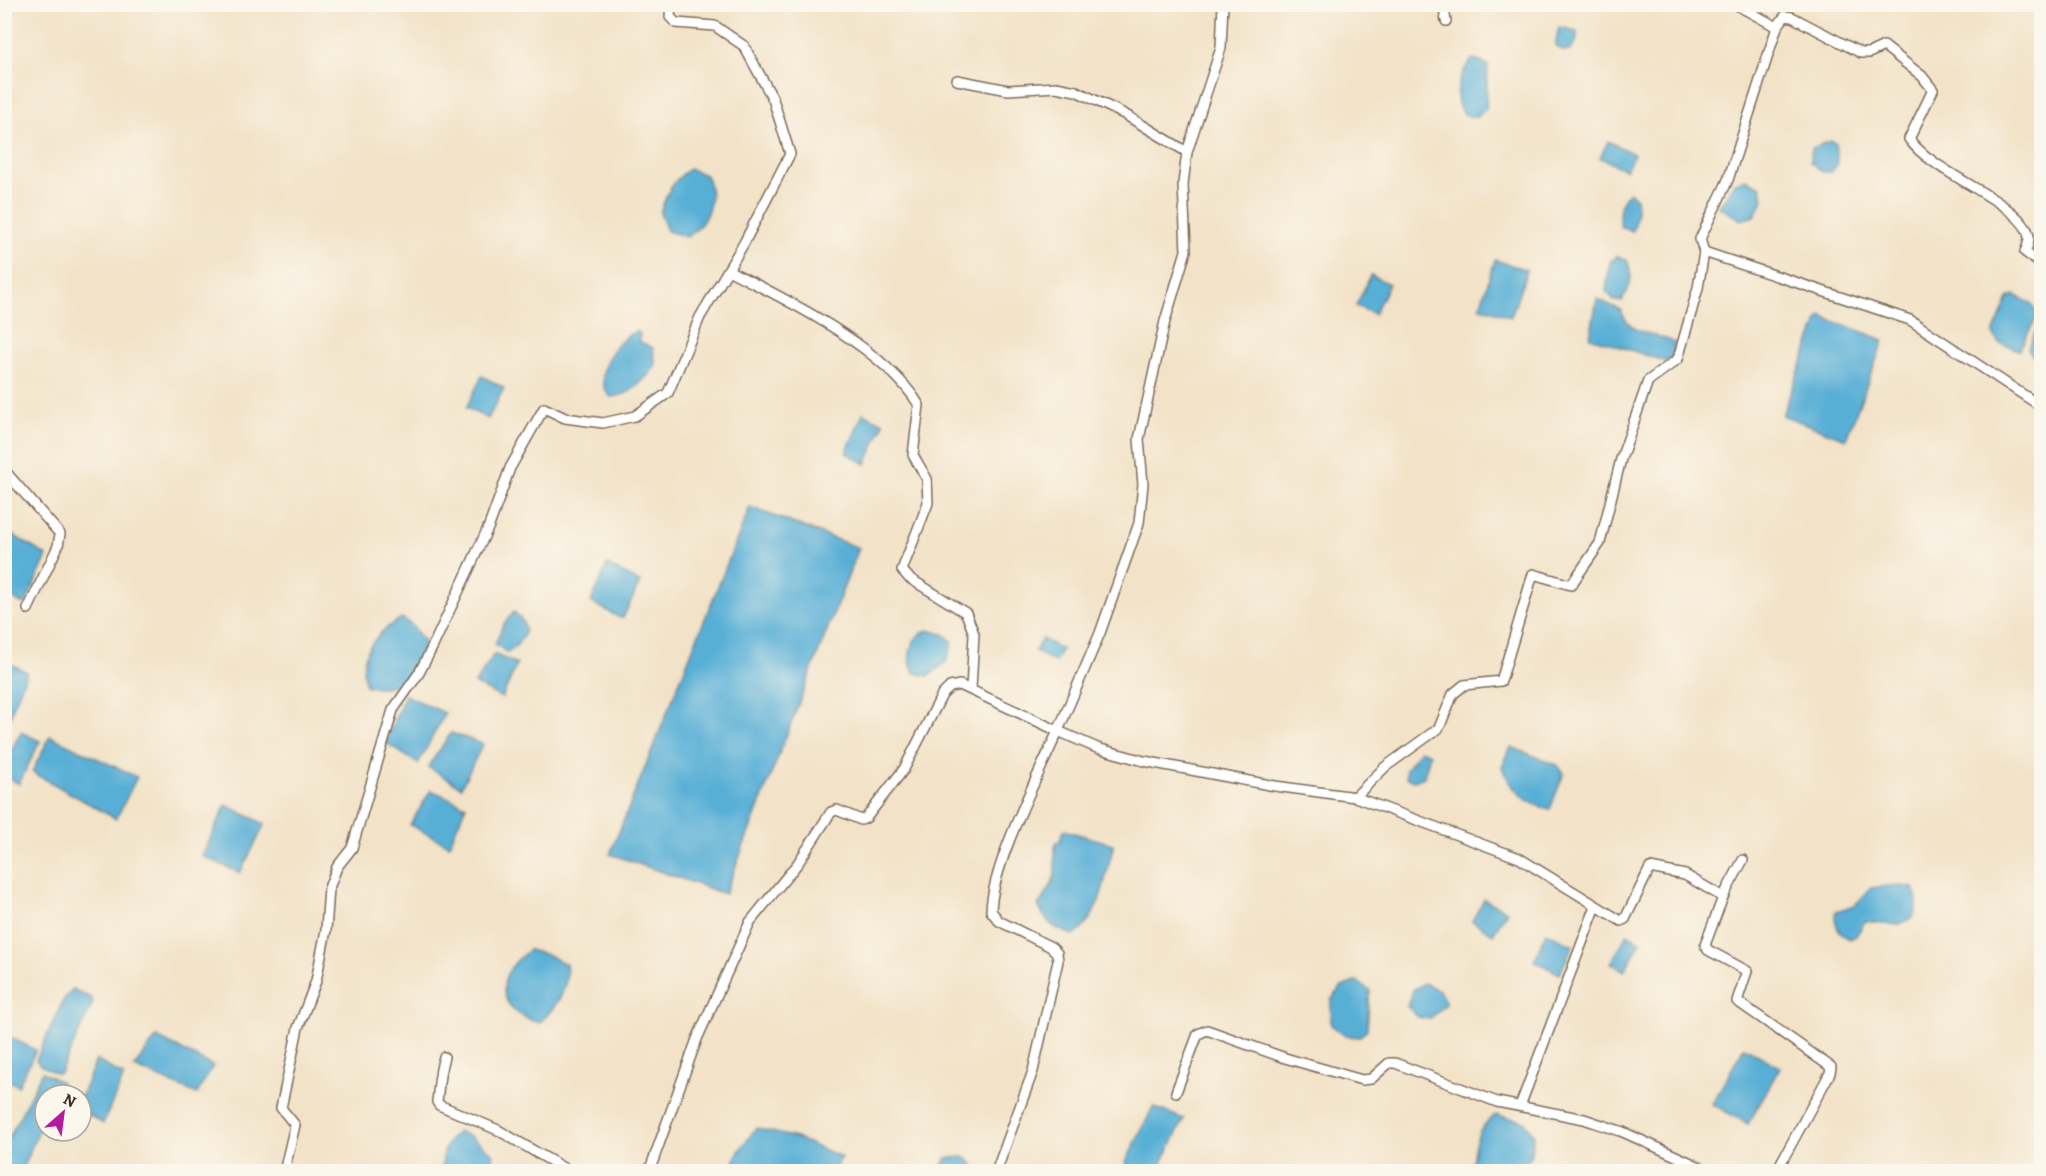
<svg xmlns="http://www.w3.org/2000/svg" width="2046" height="1176" font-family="Alegreya,serif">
<rect width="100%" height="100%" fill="#fbf7ec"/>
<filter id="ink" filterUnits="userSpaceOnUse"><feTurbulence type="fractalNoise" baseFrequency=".0167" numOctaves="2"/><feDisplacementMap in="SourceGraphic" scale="12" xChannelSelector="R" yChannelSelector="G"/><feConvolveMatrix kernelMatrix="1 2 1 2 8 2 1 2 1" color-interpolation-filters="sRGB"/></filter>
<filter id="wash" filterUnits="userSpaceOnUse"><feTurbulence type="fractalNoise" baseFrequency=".008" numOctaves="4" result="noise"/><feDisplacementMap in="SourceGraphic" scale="24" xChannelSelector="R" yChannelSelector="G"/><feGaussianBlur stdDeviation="1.35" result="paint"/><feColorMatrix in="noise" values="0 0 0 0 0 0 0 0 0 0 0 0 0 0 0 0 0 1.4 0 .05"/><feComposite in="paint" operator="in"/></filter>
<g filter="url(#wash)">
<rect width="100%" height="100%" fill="#f2e2c7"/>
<g fill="#59afd6" stroke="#4a6c7a" stroke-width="1.5">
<path d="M1559 27 1577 31V40L1570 51H1563L1555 46Z"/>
<path d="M1473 59 1488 65 1486 109 1477 117C1446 118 1457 73 1473 59Z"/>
<path d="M1608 141 1634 154 1626 170 1600 158Z"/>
<path d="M1831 141 1836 144 1838 163 1831 172H1823L1810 162 1812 148Z"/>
<path d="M689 169 706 175C717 198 708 223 687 237L667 231 660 213C666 195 672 181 689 169Z"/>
<path d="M1746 179 1761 187 1763 200 1754 216 1741 220 1719 207 1733 184Z"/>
<path d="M1629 192 1636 197C1638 210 1637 219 1633 231L1621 227C1617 213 1619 203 1629 192Z"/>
<path d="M1617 256 1627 260C1634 276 1631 287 1622 301H1615L1606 291 1610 262Z"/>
<path d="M1495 260 1527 270 1511 317 1480 307Z"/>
<path d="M1371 275 1389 284 1374 314 1356 306Z"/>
<path d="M2014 295 2031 303 2038 315 2019 350 1999 343 1993 334 2008 298Z"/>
<path d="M1597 299 1621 310C1631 338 1652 330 1675 343L1670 363 1590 337Z"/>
<path d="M1820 316 1884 340 1846 439 1782 415Z"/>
<path d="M2041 319V361L2035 359 2028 349Z"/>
<path d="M637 331 640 334 639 341 653 348 656 366C642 382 633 395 611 397 590 377 614 340 637 331Z"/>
<path d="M482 376 504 388 488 419 466 408Z"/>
<path d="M863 413 884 423 866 464 846 453Z"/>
<path d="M750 507 859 548 725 894 610 854Z"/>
<path d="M13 535 47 556 26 603 23 604 5 595V546Z"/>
<path d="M607 565 640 582 623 618H620L591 602Z"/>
<path d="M514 612C533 627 524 640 508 653L495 644 503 625Z"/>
<path d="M402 618 413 626 424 642C418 678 401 691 366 686 356 655 376 632 402 618Z"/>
<path d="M928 630 943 634 953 642 946 662 929 676 914 673C906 657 909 637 928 630Z"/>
<path d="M1042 639 1062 649 1055 662 1035 651Z"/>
<path d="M494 654 517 664 502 698 475 684Z"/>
<path d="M9 663 27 672 10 716 4 713 5 671Z"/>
<path d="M405 695 445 713 418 764 385 742Z"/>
<path d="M21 732 40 741 19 784 5 776V762Z"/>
<path d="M451 733 483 744 461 787 428 767Z"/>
<path d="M50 736 137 777 116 819 32 772Z"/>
<path d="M1511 747 1557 765 1564 773 1550 809C1527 806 1510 788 1502 767Z"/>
<path d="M1420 750 1430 754 1424 777 1414 781 1406 777V769Z"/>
<path d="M431 790 466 806 449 845 410 825Z"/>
<path d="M226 805 265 824 240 873 202 856Z"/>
<path d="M1064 830 1113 844V848C1105 877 1101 917 1075 935 1055 930 1046 923 1038 905 1045 895 1055 884 1055 871 1056 860 1053 854 1056 843L1060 840Z"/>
<path d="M1896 885 1913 888C1919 899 1919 908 1912 918L1898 925 1865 921 1856 936 1850 939C1839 934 1833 923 1836 911L1855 905 1871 888Z"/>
<path d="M1484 899 1507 911 1493 934 1472 921Z"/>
<path d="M1546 932 1573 945 1560 974 1534 961Z"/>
<path d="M1627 934 1641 942 1624 971 1611 963Z"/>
<path d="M529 950 548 955 566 964C570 988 557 1007 539 1023 495 1009 493 977 529 950Z"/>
<path d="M1357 981 1370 991 1367 1029 1360 1037 1345 1036 1331 1025V1000L1342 987Z"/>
<path d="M1424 983 1439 990 1446 1004 1430 1019 1418 1017 1407 1006 1413 990Z"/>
<path d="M73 989 91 998 93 1003 60 1073 57 1074 40 1065 36 1060 64 999Z"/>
<path d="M5 1035 36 1050 18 1086 5 1078Z"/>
<path d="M157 1037 213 1066 197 1094 134 1067Z"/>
<path d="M1744 1047 1780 1067 1748 1124 1712 1104Z"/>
<path d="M96 1060 124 1076 103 1124 81 1110V1097Z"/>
<path d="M42 1072 61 1082 55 1095H45V1117L21 1171H5V1146Z"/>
<path d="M1153 1107 1184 1119 1158 1171H1140L1125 1164Z"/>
<path d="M1496 1115 1524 1121 1534 1135 1530 1158 1520 1171H1472C1473 1148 1475 1128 1496 1115Z"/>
<path d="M756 1128 796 1138 841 1157 834 1171H730L739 1151Z"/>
<path d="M458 1132 470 1136 494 1154 487 1171H443C441 1154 445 1143 458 1132Z"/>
<path d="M965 1157 974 1165 976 1171H938L947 1158Z"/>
</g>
</g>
<g filter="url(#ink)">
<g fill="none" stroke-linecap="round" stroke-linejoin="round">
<defs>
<g id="minor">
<path d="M1223 4 1221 48 1187 152 1183 184 1186 251 1165 321 1139 439 1143 484 1139 523 1100 633 1058 731 1097 748 1144 761 1275 786 1355 797 1519 858 1621 921 1625 919 1650 868 1685 875 1723 897"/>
<path d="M1443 4 1446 21"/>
<path d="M1735 4 1777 27 1785 16 1792 17 1861 53H1869L1884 46 1922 76 1933 90 1909 139C1933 173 2011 199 2027 230 2031 238 2028 245 2025 252L2042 265"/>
<path d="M957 80 1008 90 1056 87 1076 91 1124 114 1187 152"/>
<path d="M1704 252 1910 320 2042 407"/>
<path d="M728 270C787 300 884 347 919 405L913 455 927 479 928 503 902 570 909 578 966 613 974 634 971 689"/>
<path d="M4 470 60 534 58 546 28 609"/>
<path d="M1355 797 1385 767 1439 728 1453 694 1464 685 1501 681 1533 574 1571 585 1600 543 1621 459 1648 381 1678 359 1698 288 1704 252 1700 239 1728 180 1777 27"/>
<path d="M1743 860 1723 897 1705 945 1708 950 1747 971 1737 1001 1831 1067 1830 1073 1776 1172"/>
<path d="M444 1057C439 1072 439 1086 437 1102L439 1105 498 1130 570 1172"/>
<path d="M1176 1092 1198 1034 1207 1030 1285 1058 1362 1080 1371 1079 1389 1063H1395L1497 1102 1584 1119 1623 1132 1711 1172"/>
<path d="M1520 1106 1596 906"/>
<path d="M284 1172 295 1125 281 1108 298 1028 316 981 326 930 329 888 337 867 352 848 393 710 419 673 432 648 489 526 510 468 544 408 565 418 603 423 635 416 668 393 700 317 744 243 790 154 773 99 744 46 715 26 676 23 670 17 671 4"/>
<path d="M649 1172 697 1039 750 922 798 863 831 812 837 810 861 820 866 818 904 769 942 695 950 687 960 685 1058 731C1038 776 992 865 991 911L999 921 1051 947 1057 953 1058 961 1033 1071 996 1172"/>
</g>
</defs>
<use href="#minor" stroke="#7b6a59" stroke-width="12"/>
<use href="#minor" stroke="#fff" stroke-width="9"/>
</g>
</g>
<rect width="2046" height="1176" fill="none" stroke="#fbf7ec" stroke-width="24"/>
<g transform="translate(63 1113) rotate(28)"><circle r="28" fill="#fbf7ec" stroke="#aea59a" stroke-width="1.5"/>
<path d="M0-4.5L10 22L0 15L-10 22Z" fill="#b5179e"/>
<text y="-9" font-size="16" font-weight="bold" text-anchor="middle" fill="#3b2a1e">N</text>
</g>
</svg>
